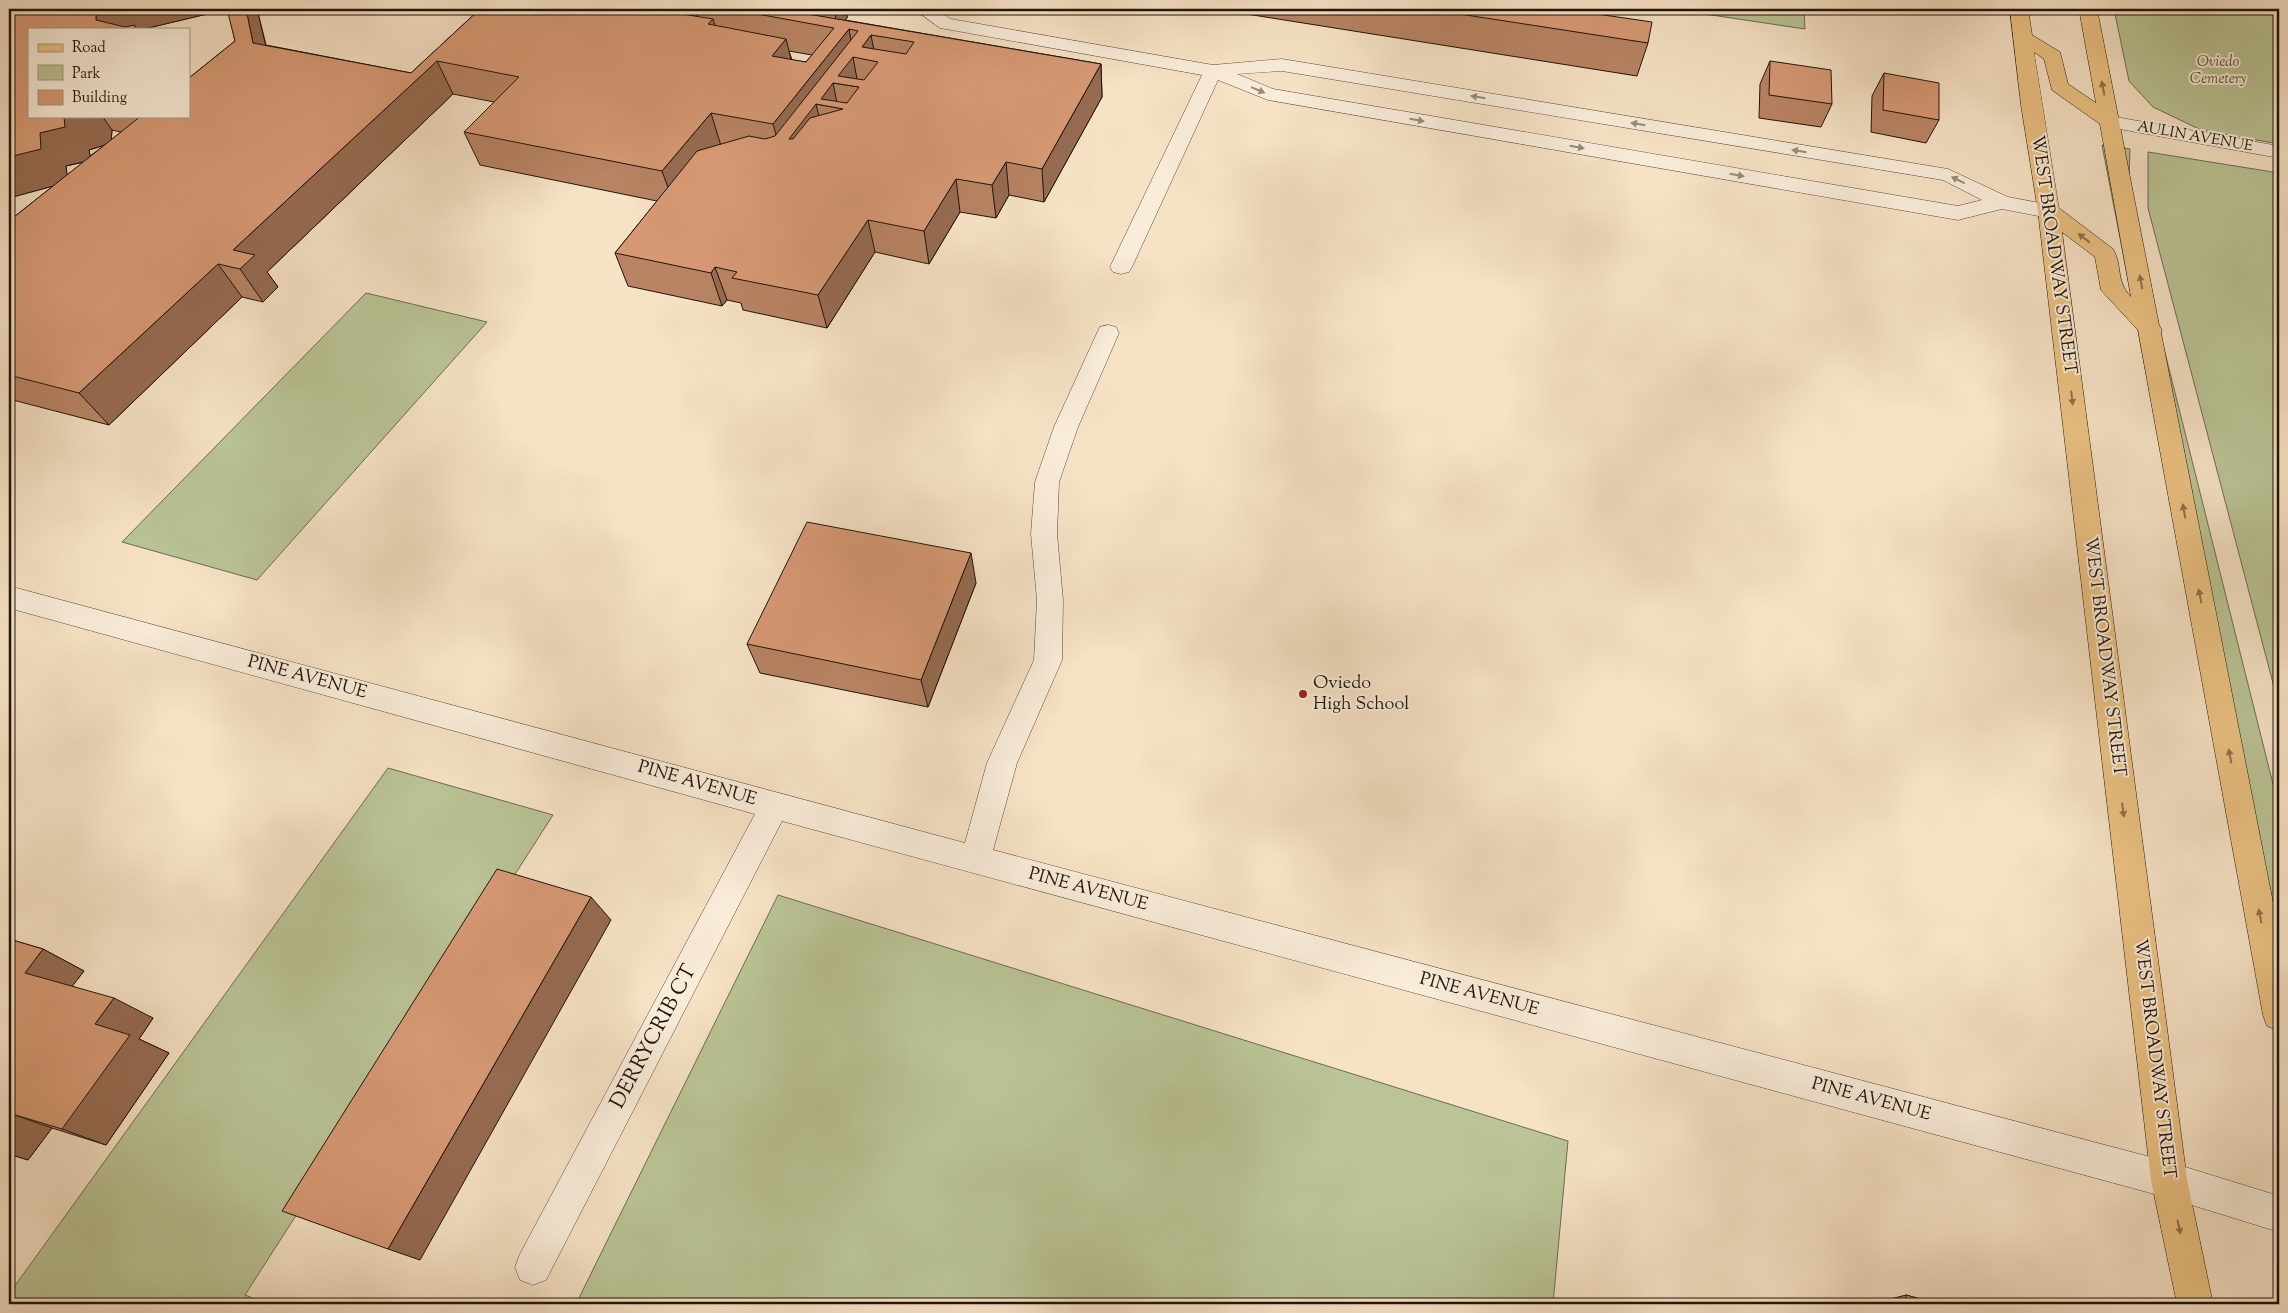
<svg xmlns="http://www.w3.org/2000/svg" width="2288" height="1313" font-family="'Sorts Mill Goudy',serif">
<rect width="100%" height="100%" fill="#f6e2c5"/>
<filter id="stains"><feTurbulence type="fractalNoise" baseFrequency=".004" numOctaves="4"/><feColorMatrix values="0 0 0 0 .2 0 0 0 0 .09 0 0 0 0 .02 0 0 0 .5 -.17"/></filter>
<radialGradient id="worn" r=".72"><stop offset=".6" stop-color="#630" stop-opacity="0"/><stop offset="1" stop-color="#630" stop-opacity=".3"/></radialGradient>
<g fill="#bac496" stroke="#6c6c50">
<path d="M1671 9H1804L1805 29Z"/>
<path d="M2114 9H2279V144L2201 130 2153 107 2129 81Z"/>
<path d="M2102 145 2130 149 2128 205 2279 808V1059Z"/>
<path d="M2148 152 2279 173V706L2148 208Z"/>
<path d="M366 293 487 322 257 580 122 542Z"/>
<path d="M388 768 553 815 245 1295 267 1304H9V1294Z"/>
<path d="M778 895 1568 1141 1553 1304H576Z"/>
</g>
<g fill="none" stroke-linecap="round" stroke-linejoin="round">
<defs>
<g id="minor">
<path d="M914 9H935L951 19 1213 65 1282 59 1948 169 2008 197 2056 206 2060 211 2056 216 2049 218 2002 209 1958 220 1268 100 1218 80 1132 267 1129 272 1121 274 1113 272 1110 267 1202 75 946 29 940 28ZM1282 71 1943 180 1982 200 1958 206 1273 89 1237 74Z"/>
<path d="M2110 116 2279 146V158L2103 126 2100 122 2103 118Z"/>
<path d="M1108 325 1116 327 1119 333 1078 427 1059 482 1057 534 1063 600 1062 660 1017 763 993 850 2169 1162 2279 1196V1232L2169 1198 782 821 546 1280 533 1285 520 1280 515 1267 520 1254 755 814 9 608V586L965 843 987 763 1034 660 1037 600 1031 534 1035 482 1054 427 1097 333 1100 327Z"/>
</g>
<path id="major" d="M2010 9H2028L2032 35 2060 52 2068 84 2096 103 2079 9H2097L2159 325 2162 330 2161 333 2279 933V1031L2267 1026 2263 1015 2138 330 2101 290 2095 257 2062 232 2187 1180 2213 1304H2177L2151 1180 2038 211 2021 105ZM2034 52 2044 59 2052 90 2100 124 2131 297C2115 280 2123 266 2113 249L2059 208Z"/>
</defs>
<use href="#minor" stroke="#55483a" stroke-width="1"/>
<use href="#major" stroke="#1f140b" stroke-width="1"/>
<use href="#minor" fill="#f9ecd9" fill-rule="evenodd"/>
<use href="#major" fill="#ebc182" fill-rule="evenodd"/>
</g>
<g fill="#b88464" stroke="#1f140b" fill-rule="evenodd">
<path d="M9 9H78L81 14 87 9H257L266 45 411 73 480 9H852L847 15V18L845 20 1101 64 1102 97 1044 202 1009 195 996 218 960 212 929 264 875 252 827 328 743 310 741 303 727 300 722 306 628 286 615 253 657 201 480 165 464 132 494 102 453 94 267 272 278 287 263 302 242 297 109 425 9 399V221L53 186 9 198ZM228 9 235 41 189 78V116H29V29H144ZM789 51 812 55 806 62 792 60ZM112 130 121 132 111 140ZM105 145 90 156 89 150ZM84 162 67 175 66 166Z"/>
<path d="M1215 9H1563L1648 43 1637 76Z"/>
<path d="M1770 61 1832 104 1821 127 1759 118 1760 84Z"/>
<path d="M1884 73 1939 120 1926 143 1871 132 1872 96Z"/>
<path d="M976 583 928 707 760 673 747 644Z"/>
<path d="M9 939 43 949 84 971 72 986 153 1018 139 1039 169 1053 106 1145 52 1128 28 1160 9 1154Z"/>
<path d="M1906 1295 1939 1304H1883V1301Z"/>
</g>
<g fill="#966b51" stroke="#1f140b">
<path d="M76 9H78L92 29 76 14Z"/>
<path d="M103 9H228L144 29H102L96 20V14Z"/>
<path d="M246 9H257L273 76 253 43Z"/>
<path d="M496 9H523L529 22Z"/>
<path d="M686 9H695L703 35 682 14Z"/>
<path d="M791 9H808L811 23 790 11Z"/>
<path d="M834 9H852L847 15V18L838 30Z"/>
<path d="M713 19 723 52 708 24Z"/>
<path d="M849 29 854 57H853L859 90V87L833 83 838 108 816 104 824 137 782 157 773 124Z"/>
<path d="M871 35 876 61 862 47Z"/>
<path d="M786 39 794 71 772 56Z"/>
<path d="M437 61 453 94 267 272 278 287 263 302 240 269 233 250Z"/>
<path d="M1101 64 1102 97 1044 202 1042 169Z"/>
<path d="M711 113 721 146 674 204 662 171Z"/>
<path d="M65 116H102L112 130 111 143 89 150 91 160 66 166 68 182 9 198V157L40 133Z"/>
<path d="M1006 162 1009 195 996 218 992 185Z"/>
<path d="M956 179 960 212 929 264 924 231Z"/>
<path d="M868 220 875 252 827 328 818 295Z"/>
<path d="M218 264 242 297 109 425 79 393Z"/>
<path d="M715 267 727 300 722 306 711 273Z"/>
<path d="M971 553 976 583 928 707 921 680Z"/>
<path d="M591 897 611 920 420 1260 388 1249Z"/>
<path d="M43 949 84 971 67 993 25 973Z"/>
<path d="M114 998 153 1018 139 1039 169 1053 106 1145 62 1129 95 1024Z"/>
<path d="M9 1113 52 1128 28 1160 9 1154Z"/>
</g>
<g fill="#d69974" stroke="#1f140b" fill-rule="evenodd">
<path d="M9 9H55L56 10 61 9H76V14L80 15 87 9H103L96 14V20L125 27 135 25V29H29V116H65L64 117 65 127 40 133 41 149 9 157Z"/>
<path d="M227 9H246L253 43 411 73 480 9H503L537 15 543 9H686L682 14 713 19 708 24 786 39 772 56 806 62 834 28 730 9H791L790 11 1101 64 1042 169 1006 162 992 185 956 179 924 231 868 220 818 295 732 278 737 272 715 267 711 273 615 253 697 151 749 136 765 139 775 136 858 31 849 29 773 124 711 113 662 171 464 132 519 77 437 61 233 250 255 255 240 269 218 264 79 393 9 375V221L141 116H189V78L235 41ZM871 35 914 42 906 54 862 47ZM853 57 878 62 864 80 838 76ZM833 83 859 87 847 103 821 99ZM816 104 843 109 810 118 793 139H789Z"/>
<path d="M1427 9H1563L1652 22 1648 43Z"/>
<path d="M1770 61 1831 70 1832 104 1769 95Z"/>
<path d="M1884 73 1939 83V120L1883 110Z"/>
<path d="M807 522 971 553 921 680 747 644Z"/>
<path d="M497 869 591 897 388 1249 282 1211Z"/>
<path d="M9 939 43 949 25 973 114 998 95 1024 130 1035 62 1129 9 1113Z"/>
<path d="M1906 1295 1939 1304H1906Z"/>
</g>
<defs><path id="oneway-solid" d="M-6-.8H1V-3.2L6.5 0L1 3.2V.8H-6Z" transform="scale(1.25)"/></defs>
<g fill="#8f734c">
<use href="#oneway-solid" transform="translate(2103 88) rotate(-101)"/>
<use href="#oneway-solid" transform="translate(2084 238) rotate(-142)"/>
<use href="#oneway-solid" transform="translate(2141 282) rotate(-101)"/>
<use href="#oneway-solid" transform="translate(2072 398) rotate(83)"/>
<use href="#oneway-solid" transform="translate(2184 511) rotate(-100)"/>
<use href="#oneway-solid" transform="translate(2200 596) rotate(-101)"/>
<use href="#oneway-solid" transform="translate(2230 756) rotate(-101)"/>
<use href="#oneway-solid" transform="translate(2123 810) rotate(83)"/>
<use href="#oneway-solid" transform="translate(2260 916) rotate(-101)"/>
<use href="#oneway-solid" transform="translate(2179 1227) rotate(78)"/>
</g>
<g fill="#978b7c">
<use href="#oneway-solid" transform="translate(1258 90) rotate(23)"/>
<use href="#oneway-solid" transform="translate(1478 97) rotate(-171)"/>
<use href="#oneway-solid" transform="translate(1417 120) rotate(10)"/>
<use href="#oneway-solid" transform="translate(1638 124) rotate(-171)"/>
<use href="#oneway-solid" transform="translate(1577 147) rotate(10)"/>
<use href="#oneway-solid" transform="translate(1799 151) rotate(-171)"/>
<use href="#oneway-solid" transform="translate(1737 175) rotate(10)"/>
<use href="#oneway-solid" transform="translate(1958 180) rotate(-154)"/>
</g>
<circle fill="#8f2418" stroke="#f9ecd9" stroke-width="2" cx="1303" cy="694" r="5"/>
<g text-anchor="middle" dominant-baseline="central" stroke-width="4" stroke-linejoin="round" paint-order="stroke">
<g font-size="15" font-style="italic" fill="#55523c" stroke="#f9ecd9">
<text x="2218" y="62">Oviedo<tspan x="2218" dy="17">Cemetery</tspan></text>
</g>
<g font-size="15" fill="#1f140b" stroke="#f9ecd9">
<text transform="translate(2195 137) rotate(10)">AULIN AVENUE</text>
</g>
<g font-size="18" fill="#1f140b" stroke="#f9ecd9">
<text transform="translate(2053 255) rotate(82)">WEST BROADWAY STREET</text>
<text transform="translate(2104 657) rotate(83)">WEST BROADWAY STREET</text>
<text transform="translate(307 678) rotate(15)">PINE AVENUE</text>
<text transform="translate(697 784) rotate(16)">PINE AVENUE</text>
<text transform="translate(1088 890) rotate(15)">PINE AVENUE</text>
<text transform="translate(1479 995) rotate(15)">PINE AVENUE</text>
<text transform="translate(2154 1059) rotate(83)">WEST BROADWAY STREET</text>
<text transform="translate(1871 1100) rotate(15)">PINE AVENUE</text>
</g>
<g font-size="18" fill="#1f140b" stroke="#f9ecd9" text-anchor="start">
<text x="1313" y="684">Oviedo<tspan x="1313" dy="21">High School</tspan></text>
</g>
<g font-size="21" fill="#1f140b" stroke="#f9ecd9">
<text transform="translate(654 1037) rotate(-62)">DERRYCRIB CT</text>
</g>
</g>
<rect width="2288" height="1313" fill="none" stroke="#f6e2c5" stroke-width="30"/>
<rect x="10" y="10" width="2268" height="1293" fill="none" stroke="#1f140b" stroke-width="2.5"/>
<rect x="15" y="15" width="2258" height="1283" fill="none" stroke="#1f140b"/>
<rect x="28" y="28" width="162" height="90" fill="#f9ecd9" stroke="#a29687"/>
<rect x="38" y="44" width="25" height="8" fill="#ebc182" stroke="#a29687"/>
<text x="72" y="52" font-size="15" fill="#1f140b">Road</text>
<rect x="38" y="65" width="25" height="15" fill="#bac496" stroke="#a29687"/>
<text x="72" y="78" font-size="15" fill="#1f140b">Park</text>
<rect x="38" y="90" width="25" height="15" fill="#d69974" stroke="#a29687"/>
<text x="72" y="102" font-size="15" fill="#1f140b">Building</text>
<rect width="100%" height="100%" filter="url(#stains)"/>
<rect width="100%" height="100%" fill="url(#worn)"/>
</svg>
